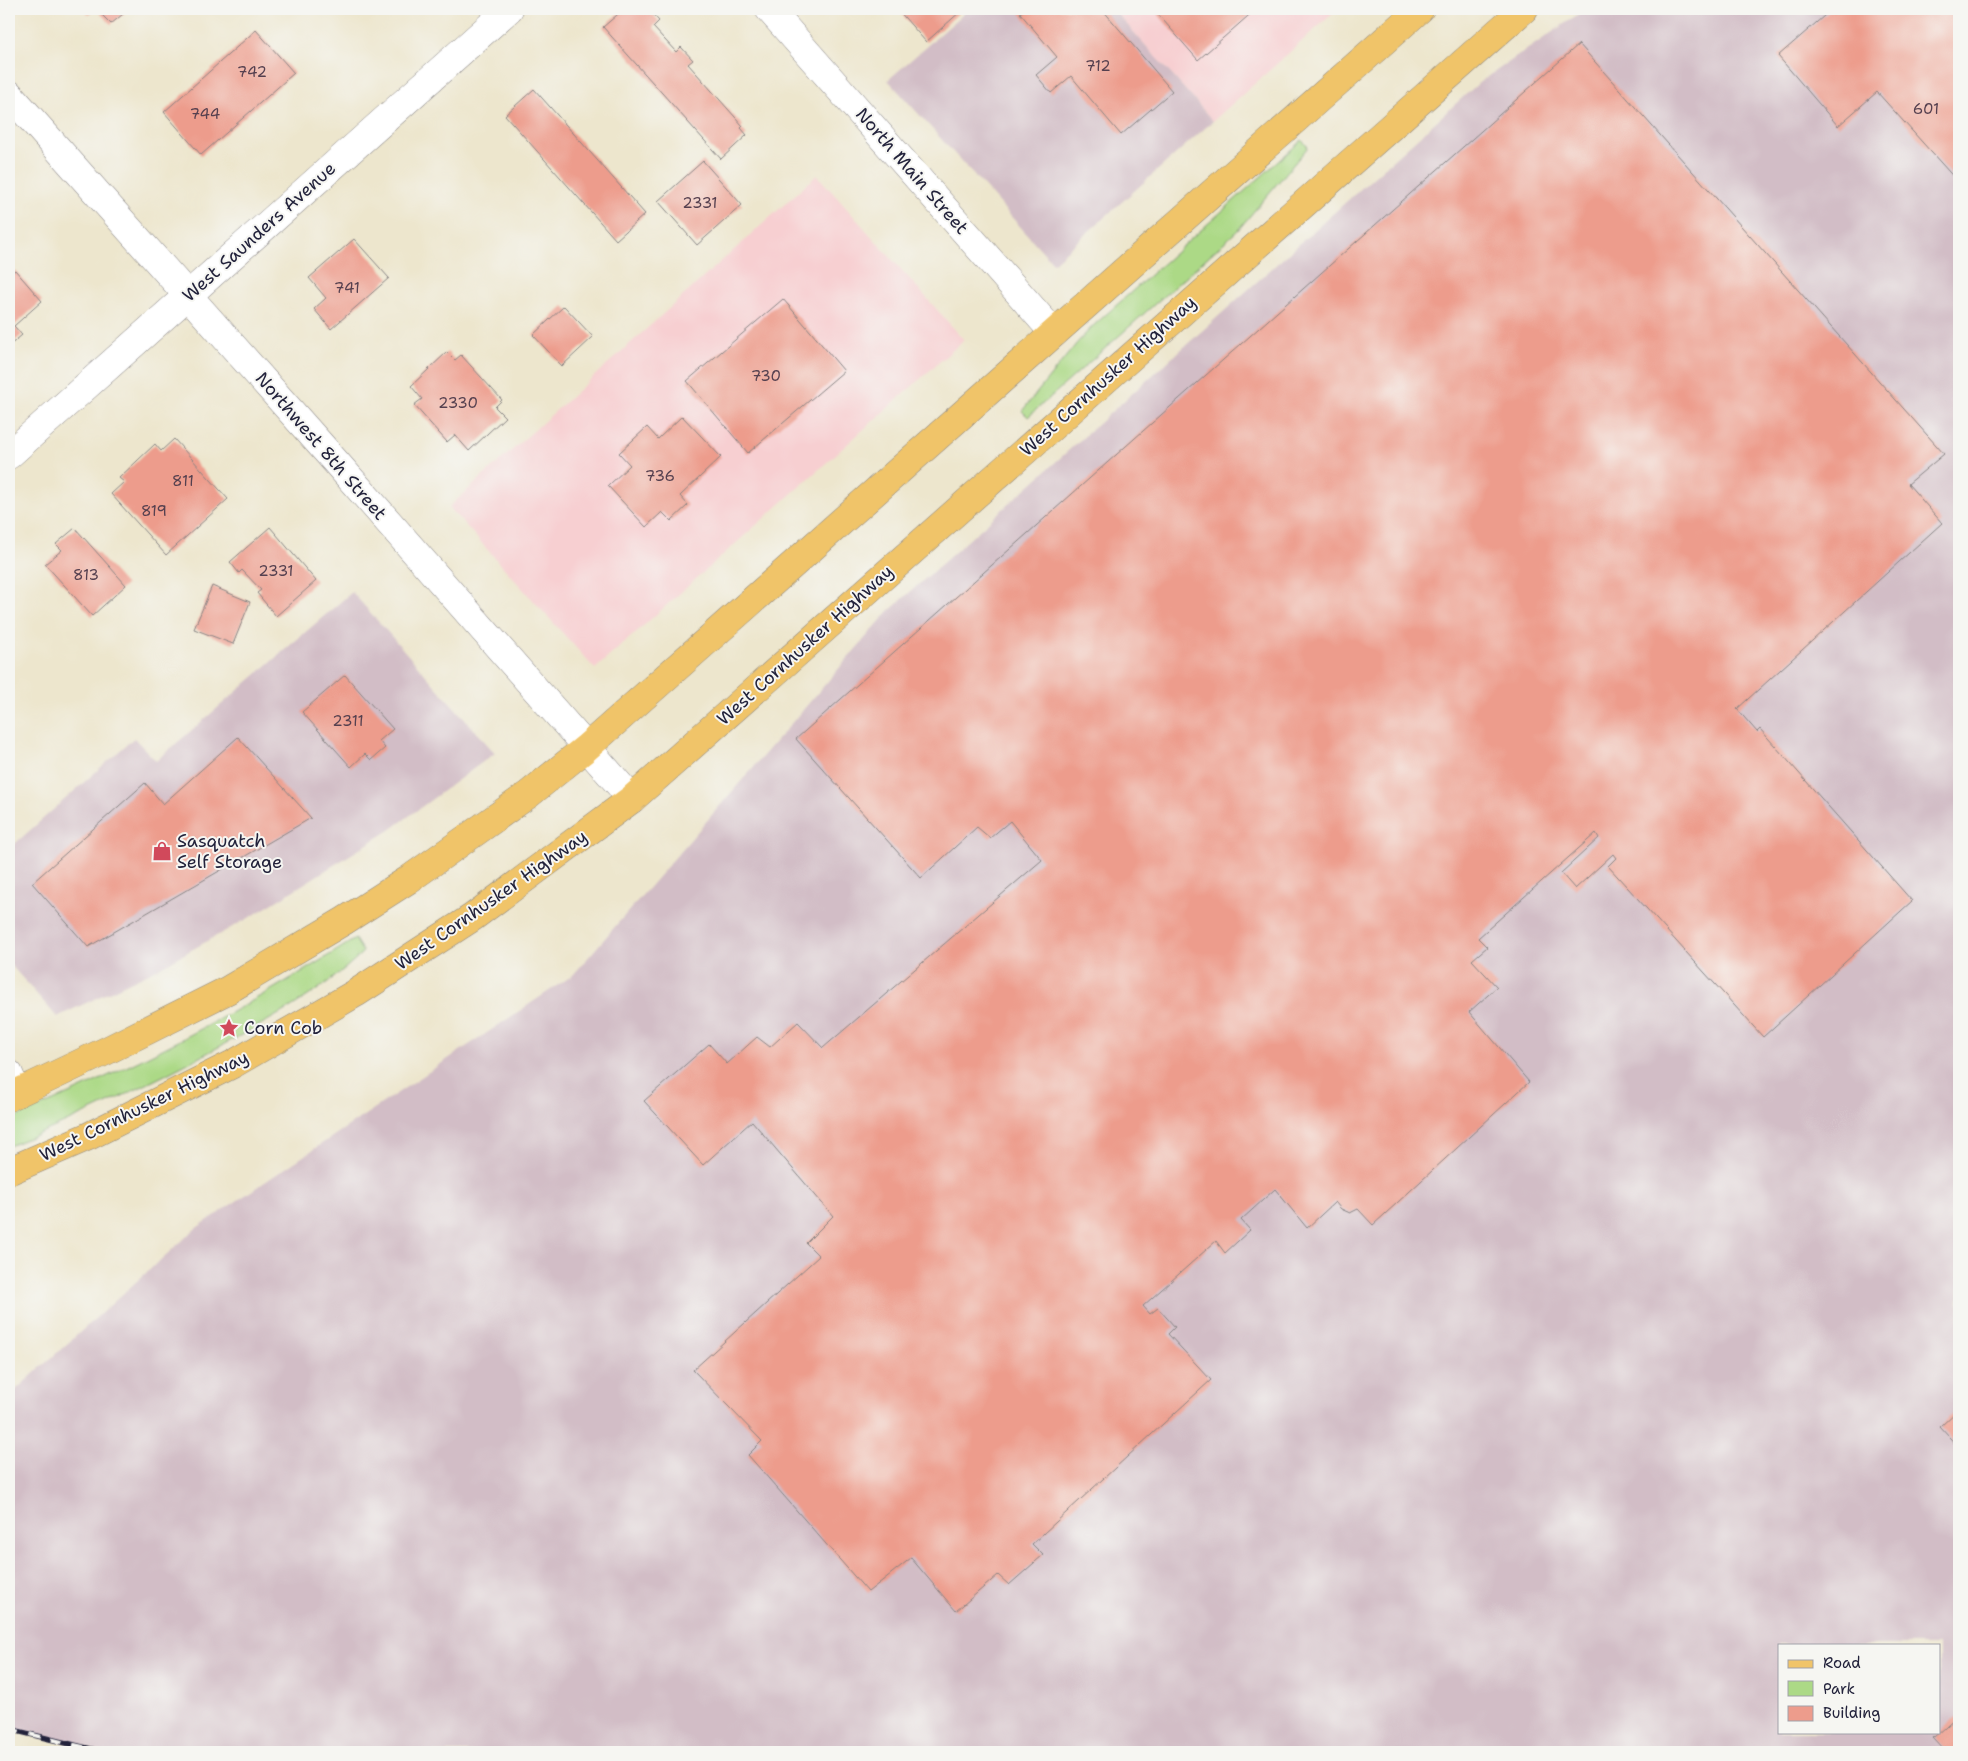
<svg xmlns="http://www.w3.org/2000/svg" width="1968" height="1761" font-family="'Shantell Sans',sans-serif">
<rect width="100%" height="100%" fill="#f6f6f2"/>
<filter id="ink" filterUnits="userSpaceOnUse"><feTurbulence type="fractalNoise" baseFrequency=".02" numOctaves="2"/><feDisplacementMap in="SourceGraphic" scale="10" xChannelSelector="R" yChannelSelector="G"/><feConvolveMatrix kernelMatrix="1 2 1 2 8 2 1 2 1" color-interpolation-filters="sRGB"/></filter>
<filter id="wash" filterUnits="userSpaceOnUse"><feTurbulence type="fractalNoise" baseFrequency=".0096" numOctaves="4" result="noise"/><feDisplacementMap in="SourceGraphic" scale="20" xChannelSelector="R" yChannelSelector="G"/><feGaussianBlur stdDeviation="1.12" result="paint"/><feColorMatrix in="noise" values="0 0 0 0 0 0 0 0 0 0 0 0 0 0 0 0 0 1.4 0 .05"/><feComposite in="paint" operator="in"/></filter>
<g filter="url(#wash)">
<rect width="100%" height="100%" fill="#ede6cd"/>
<g fill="#f7cfd1">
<path d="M1113 9H1338L1213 121Z"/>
<path d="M817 175 964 340 595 669 449 507Z"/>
</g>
<g fill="#d2bdc6" fill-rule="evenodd">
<path d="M969 9H1113L1213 121 1053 263 888 80Z"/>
<path d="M1586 9H1959V1752H103L9 1729V1396L195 1229 573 975 888 612 1480 82ZM1779 1645H1939V1732H1779Z"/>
<path d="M352 592 495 753 390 830 254 915 159 968 57 1017 9 963V849L134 738 156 761Z"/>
</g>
<g fill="#acd986" stroke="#677e60">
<path d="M1302 140 1308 147 1238 230 1028 417 1022 411 1077 343 1092 327Z"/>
<path d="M355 939 363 952C319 995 268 1021 215 1049 147 1085 80 1118 9 1146V1120C129 1070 245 1009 355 939Z"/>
</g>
<g id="blocks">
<g fill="#ed9c8c">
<path d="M83 9H96L89 15Z"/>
<path d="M96 9H129L111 24Z"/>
<path d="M624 9H638L643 14 648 9 659 21 653 27 676 52 681 47 693 60 688 64 743 126 741 128 747 135 721 159 603 27Z"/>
<path d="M893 9H959L961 11 926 42 898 10 896 12Z"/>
<path d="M1025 9H1102L1172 91 1121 135 1071 76 1051 93 1036 75 1057 57 1020 13Z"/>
<path d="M1160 9H1256L1198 60 1156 12Z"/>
<path d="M1832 9H1959V183L1877 92 1838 126 1778 56Z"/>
<path d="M256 30 294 73 201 155 164 112Z"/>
<path d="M1579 44 1944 454 1908 484 1942 523 1737 709 1757 732 1760 729 1912 901 1763 1037 1608 866 1616 858 1613 854 1575 889 1561 873 1599 838 1596 833 1478 938 1487 947 1472 960 1497 987 1469 1012 1529 1082 1373 1225 1358 1209 1350 1213 1341 1209 1335 1202 1307 1228 1275 1189 1241 1220 1250 1230 1225 1253 1216 1241 1143 1306 1150 1314 1158 1308 1175 1327 1168 1334 1211 1380 1032 1544 1043 1555 1009 1585 998 1575 956 1611 911 1558 868 1592 748 1455 762 1441 693 1370 819 1256 806 1243 833 1216 752 1121 703 1165 644 1101 709 1044 727 1064 757 1037 770 1047 798 1022 823 1048 1042 860 1010 821 990 838 977 827 921 878 796 739Z"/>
<path d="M534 89 645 214 616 240 505 115Z"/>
<path d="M703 161 742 205 697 245 658 201Z"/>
<path d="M354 239 389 278 331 329 314 309 326 298 309 278Z"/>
<path d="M15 270 42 301 14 326 22 335 9 346V275Z"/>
<path d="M783 299 844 371 748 453 687 381Z"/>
<path d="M564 306 593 337 562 366 533 335Z"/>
<path d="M447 352 455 360 461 355 502 400 495 407 505 417 469 451 455 435 447 442 414 405 422 399 411 386Z"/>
<path d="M682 416 721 457 680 496 688 505 671 521 662 512 646 527 608 486 630 465 619 453 647 427 658 439Z"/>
<path d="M174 439 228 499 166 555 111 494 124 482 119 478 155 444 161 451Z"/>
<path d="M270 527 316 581 276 616 257 593 261 590 242 570 239 573 230 562Z"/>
<path d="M75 528 126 585 92 616 45 564 62 550 56 544Z"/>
<path d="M212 586 250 602 233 644 194 629Z"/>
<path d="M345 675 393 729 379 741 385 748 371 760 365 754 351 767 302 712Z"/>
<path d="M238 737 311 818 88 947 32 883 145 783 163 804Z"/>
<path d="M1959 1409V1448L1940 1427Z"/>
<path d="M1959 1714V1752H1946L1933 1738Z"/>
</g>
</g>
</g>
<g filter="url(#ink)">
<use href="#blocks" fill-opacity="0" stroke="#888484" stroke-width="1"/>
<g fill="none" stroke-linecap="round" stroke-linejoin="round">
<defs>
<g id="minor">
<path d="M769 9 1054 333"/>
<path d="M9 94 327 452 632 799"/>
<path d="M9 455 509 9"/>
<path d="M9 1074 17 1093"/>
</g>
<g id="major">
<path d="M9 1097 106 1051 228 990 344 921 408 880 529 794 586 748 1420 9"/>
<path d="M9 1171 89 1136 233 1064 356 993 473 917 632 799 1524 9"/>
</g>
</defs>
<use href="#minor" stroke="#888484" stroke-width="29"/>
<use href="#major" stroke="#888484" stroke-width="29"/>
<use href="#minor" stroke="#fff" stroke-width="28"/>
<use href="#major" stroke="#f0c469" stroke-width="28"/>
<defs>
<path id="rail" d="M9 1729 103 1752"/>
</defs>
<use href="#rail" stroke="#22223b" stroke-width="5.5"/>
<use href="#rail" stroke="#f6f6f2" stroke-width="4" stroke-dasharray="11" stroke-linecap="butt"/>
</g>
</g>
<defs>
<symbol id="shop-bare" viewBox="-9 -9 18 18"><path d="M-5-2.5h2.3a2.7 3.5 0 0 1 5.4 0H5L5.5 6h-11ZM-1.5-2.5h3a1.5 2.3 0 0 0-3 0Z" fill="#d1495b" stroke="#f6f6f2" stroke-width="2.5" paint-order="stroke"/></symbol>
<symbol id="sight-bare" viewBox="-9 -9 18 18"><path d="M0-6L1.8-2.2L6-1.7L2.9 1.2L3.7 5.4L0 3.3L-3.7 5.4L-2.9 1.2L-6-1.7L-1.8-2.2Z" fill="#d1495b" stroke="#f6f6f2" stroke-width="2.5" paint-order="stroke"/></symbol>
</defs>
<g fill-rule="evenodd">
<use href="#shop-bare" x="148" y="837" width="28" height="28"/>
<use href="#sight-bare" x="215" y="1014" width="28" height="28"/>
</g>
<g text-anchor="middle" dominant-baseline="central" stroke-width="4" stroke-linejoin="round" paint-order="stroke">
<g font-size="15" fill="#55404f">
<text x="1098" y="66">712</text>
<text x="252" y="72">742</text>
<text x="1926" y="109">601</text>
<text x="205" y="114">744</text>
<text x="700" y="203">2331</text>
<text x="347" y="288">741</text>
<text x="766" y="376">730</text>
<text x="458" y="403">2330</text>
<text x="660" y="476">736</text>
<text x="183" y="481">811</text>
<text x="154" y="511">819</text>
<text x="276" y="571">2331</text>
<text x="86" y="575">813</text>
<text x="348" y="721">2311</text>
</g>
<g font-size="18" fill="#22223b" stroke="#f6f6f2">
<text transform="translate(912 171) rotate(49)">North Main Street</text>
<text transform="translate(259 232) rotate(-42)">West Saunders Avenue</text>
<text transform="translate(1108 376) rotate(-42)">West Cornhusker Highway</text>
<text transform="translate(321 446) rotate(49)">Northwest 8th Street</text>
<text transform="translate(805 645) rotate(-42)">West Cornhusker Highway</text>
<text transform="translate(491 900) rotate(-35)">West Cornhusker Highway</text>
<text transform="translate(144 1106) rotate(-26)">West Cornhusker Highway</text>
</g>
<g font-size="18" fill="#22223b" stroke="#f6f6f2" text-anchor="start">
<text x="177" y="841">Sasquatch<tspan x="177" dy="21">Self Storage</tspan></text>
<text x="244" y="1028">Corn Cob</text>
</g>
</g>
<rect width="1968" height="1761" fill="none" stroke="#f6f6f2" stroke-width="30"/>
<rect x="1778" y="1644" width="162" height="90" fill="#f6f6f2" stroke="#a1a1a9"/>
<rect x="1788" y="1660" width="25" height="8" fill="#f0c469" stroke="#a1a1a9"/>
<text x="1823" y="1668" font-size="15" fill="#22223b">Road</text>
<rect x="1788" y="1681" width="25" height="15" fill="#acd986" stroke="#a1a1a9"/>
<text x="1823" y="1694" font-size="15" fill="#22223b">Park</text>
<rect x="1788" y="1706" width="25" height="15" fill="#ed9c8c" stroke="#a1a1a9"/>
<text x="1823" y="1718" font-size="15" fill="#22223b">Building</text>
</svg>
